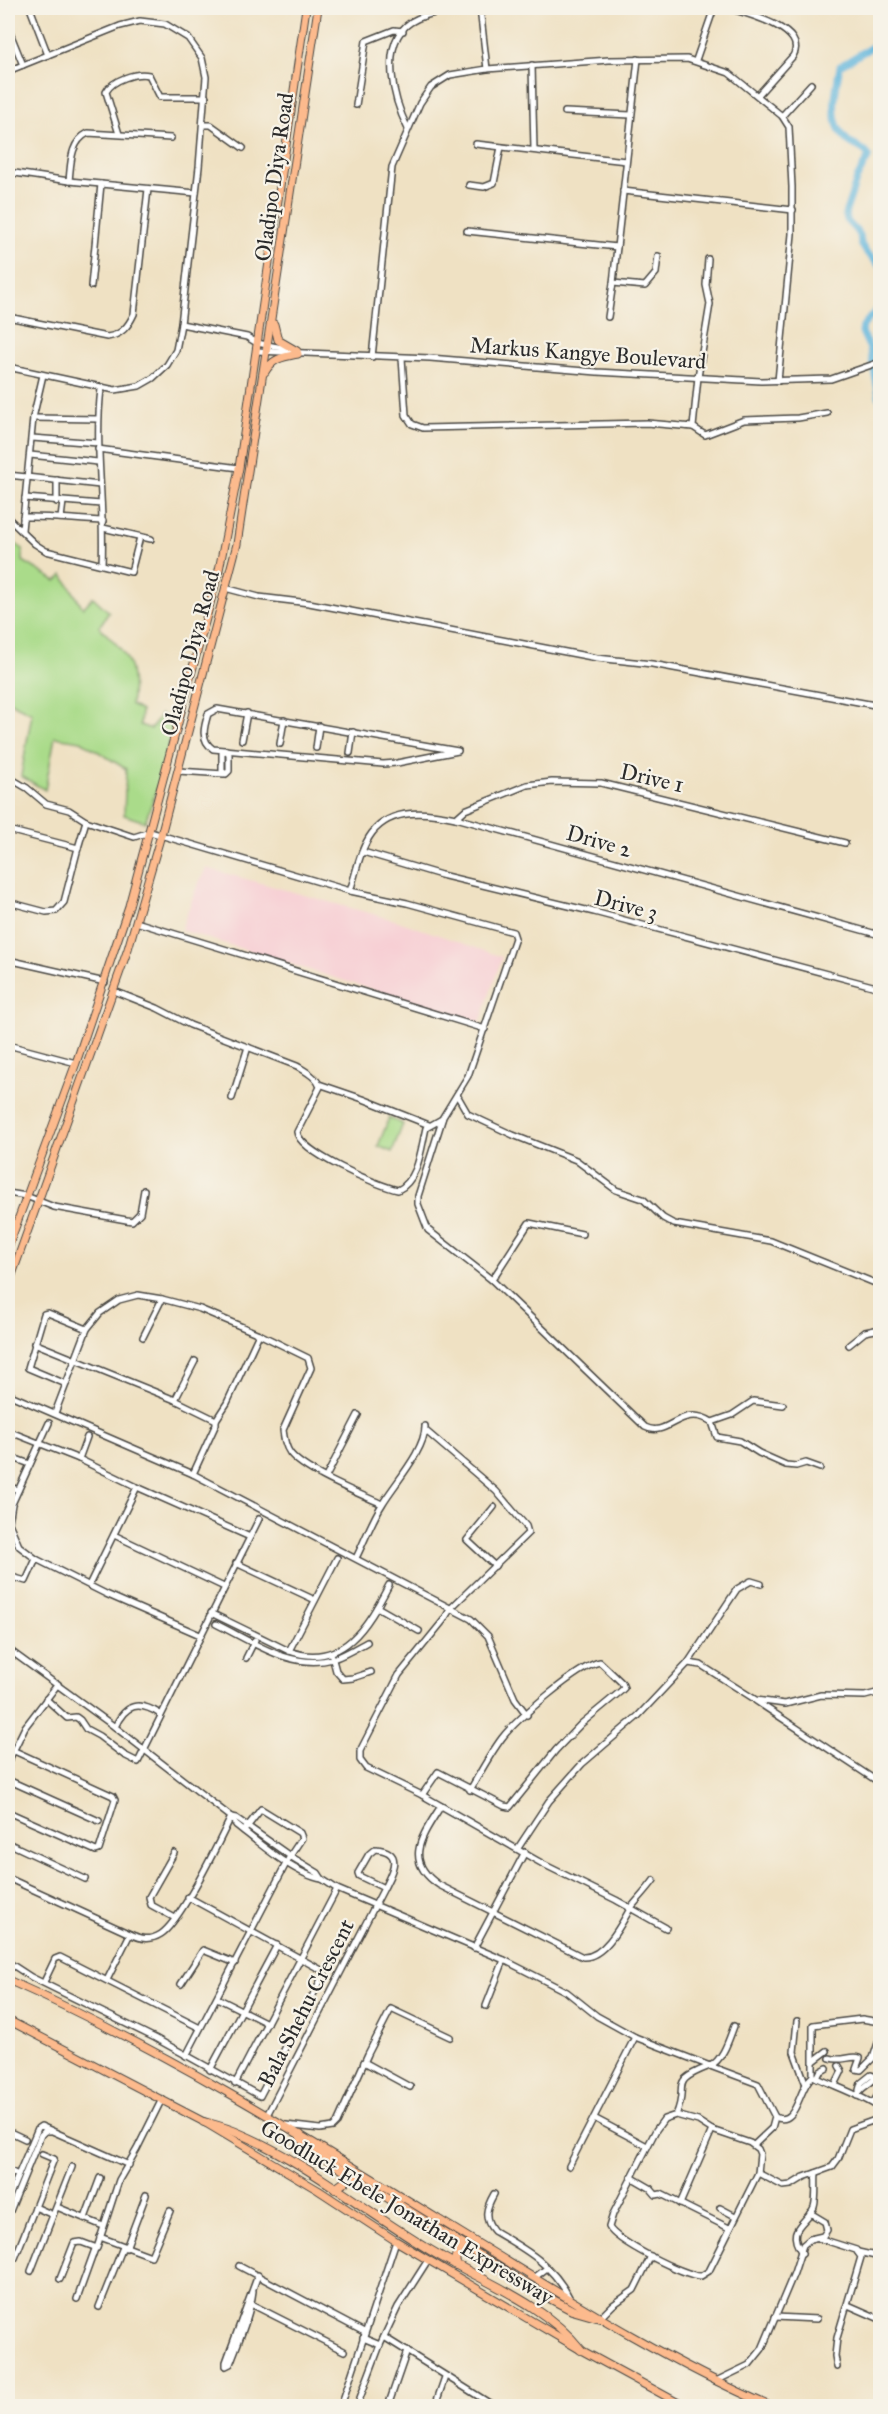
<svg xmlns="http://www.w3.org/2000/svg" width="888" height="2414" font-family="'IM FELL Great Primer',serif">
<rect width="100%" height="100%" fill="#f7f3e8"/>
<filter id="ink" filterUnits="userSpaceOnUse"><feTurbulence type="fractalNoise" baseFrequency=".0167" numOctaves="2"/><feDisplacementMap in="SourceGraphic" scale="12" xChannelSelector="R" yChannelSelector="G"/><feConvolveMatrix kernelMatrix="1 2 1 2 8 2 1 2 1" color-interpolation-filters="sRGB"/></filter>
<filter id="wash" filterUnits="userSpaceOnUse"><feTurbulence type="fractalNoise" baseFrequency=".008" numOctaves="4" result="noise"/><feDisplacementMap in="SourceGraphic" scale="24" xChannelSelector="R" yChannelSelector="G"/><feGaussianBlur stdDeviation="1.35" result="paint"/><feColorMatrix in="noise" values="0 0 0 0 0 0 0 0 0 0 0 0 0 0 0 0 0 1.4 0 .05"/><feComposite in="paint" operator="in"/></filter>
<g filter="url(#wash)">
<rect width="100%" height="100%" fill="#efe1c3"/>
<path fill="#f7cfd4" d="M206 868 398 921 502 957 480 1023 181 930 195 891Z"/>
<g fill="#aadb8a" stroke="#6a835a" stroke-width="1.5">
<path d="M8 539 23 549V561L56 581 63 575 83 608 93 597 109 612 99 627C127 653 137 665 131 705L141 711 140 725 151 729 161 714 173 726 159 783 145 822 124 815 126 769 81 741 55 737 45 790 21 776 32 713 8 701Z"/>
<path d="M389 1118 403 1124 392 1152 378 1146Z"/>
</g>
<g fill="none" stroke-linecap="round" stroke-linejoin="round">
<g stroke="#60b5dc" stroke-width="7">
<path d="M880 42 840 66C836 90 827 121 847 140 854 147 864 147 869 156L857 178 845 214 848 222 860 235 861 244 866 252 880 266"/>
<path d="M880 306 863 326 862 332 870 349 880 400"/>
</g>
</g>
</g>
<g filter="url(#ink)">
<g fill="none" stroke-linecap="round" stroke-linejoin="round">
<defs>
<g id="minor">
<path d="M30 8 48 55"/>
<path d="M480 8 487 69"/>
<path d="M728 8C745 13 809 29 793 56L758 95"/>
<path d="M8 28 23 65"/>
<path d="M638 59 613 283 645 286 656 273 658 256"/>
<path d="M696 60 714 8"/>
<path d="M532 65 534 150"/>
<path d="M8 71 120 26 140 21 165 24 188 38 202 58 206 77 199 167 181 324 176 350 167 365 153 378 139 386 115 390 8 367"/>
<path d="M356 105 366 41 394 30 403 31"/>
<path d="M565 112 631 115"/>
<path d="M782 116 811 84"/>
<path d="M203 125H211L243 148"/>
<path d="M408 129C394 101 378 44 411 22 431 10 461 9 483 8"/>
<path d="M119 134 106 92C112 80 136 72 149 75L160 97H206"/>
<path d="M476 144 626 161"/>
<path d="M8 172 69 181 196 193"/>
<path d="M69 181C71 163 70 142 88 133L171 138"/>
<path d="M469 185 484 187 494 183 501 147"/>
<path d="M623 191 793 210"/>
<path d="M467 231 617 247"/>
<path d="M708 259 706 285 710 304 698 377 693 427 705 435 744 420 798 418 827 413"/>
<path d="M91 286 101 184"/>
<path d="M8 317 107 337C121 335 128 327 134 314L148 189"/>
<path d="M608 317 613 283"/>
<path d="M181 324 247 337 257 343 293 350"/>
<path d="M256 351 430 358 597 372 761 381 831 379 880 362"/>
<path d="M372 357 392 167 420 103 431 87 450 75 487 69 609 60 687 59 729 73 782 116 789 127 792 187V234L778 381"/>
<path d="M402 358 406 415 412 424 423 428 647 423 693 427"/>
<path d="M101 389C94 447 105 505 102 564"/>
<path d="M33 418 98 419"/>
<path d="M32 438 98 443"/>
<path d="M98 449 239 468"/>
<path d="M30 455 98 462"/>
<path d="M8 475 100 485"/>
<path d="M57 480V502"/>
<path d="M25 498 101 504"/>
<path d="M23 517C50 516 76 520 103 521"/>
<path d="M8 518 35 544 46 551 131 572 140 537"/>
<path d="M61 518 63 502"/>
<path d="M103 528 151 539"/>
<path d="M22 530 33 418 43 375"/>
<path d="M225 588 259 597 309 603 597 658 652 664 880 706"/>
<path d="M217 709 458 751 397 763 383 764 213 749C200 740 204 727 208 714Z"/>
<path d="M242 740 247 713"/>
<path d="M280 744 284 720"/>
<path d="M316 748 319 726"/>
<path d="M226 750 229 754V771L226 774 222 771V753Z"/>
<path d="M350 753 353 732"/>
<path d="M178 771 224 774"/>
<path d="M8 777 27 788 46 804 69 810 86 821 134 837 150 832 350 891 407 903 513 932 515 938 468 1076 443 1117 418 1196V1204L428 1230 492 1280 645 1427C668 1439 681 1402 712 1422L717 1437 740 1441 759 1453 786 1465 796 1466 806 1463 820 1468"/>
<path d="M456 818 465 810 527 785 552 782 601 783 845 843"/>
<path d="M8 830 78 848 86 821"/>
<path d="M363 852 441 875 594 912 880 988"/>
<path d="M350 891C356 873 360 849 372 833 392 807 428 812 456 818L880 935"/>
<path d="M8 902 46 912 56 911 64 902 78 848"/>
<path d="M136 922 485 1029"/>
<path d="M8 960 105 982"/>
<path d="M114 991 157 1008 190 1025 297 1066C305 1071 317 1077 320 1087L297 1132C299 1152 378 1186 398 1190 419 1180 421 1148 426 1128L442 1119"/>
<path d="M8 1045 76 1063"/>
<path d="M319 1084 363 1099 429 1125"/>
<path d="M457 1095 468 1114 513 1135 576 1160 616 1190 643 1199 663 1218 674 1224 771 1241 880 1285"/>
<path d="M232 1098 248 1047"/>
<path d="M8 1193 26 1196 54 1207 132 1221 140 1213 144 1190"/>
<path d="M492 1280 529 1223 582 1234"/>
<path d="M259 1334 308 1358 311 1368 283 1430C284 1438 285 1446 290 1453 305 1472 358 1493 382 1504"/>
<path d="M143 1337 162 1299"/>
<path d="M34 1343 175 1400 216 1420V1424L193 1474"/>
<path d="M849 1345 865 1332 880 1329"/>
<path d="M66 1384 28 1368 44 1314 48 1313 87 1329"/>
<path d="M8 1394 193 1474 471 1619 488 1636 515 1699 527 1715"/>
<path d="M175 1400 195 1361"/>
<path d="M55 1413 87 1329 100 1313 119 1300 138 1295 162 1299 200 1309 259 1334 227 1403 216 1420"/>
<path d="M712 1422 732 1415 753 1401 783 1405"/>
<path d="M49 1423 12 1504 9 1523 19 1546 36 1559 106 1594 200 1635"/>
<path d="M8 1431 79 1459 137 1487 89 1585"/>
<path d="M426 1431 496 1491 526 1526 528 1533 451 1608 443 1621 399 1675 360 1751V1760L366 1768 422 1795 543 1864 616 1900 666 1928"/>
<path d="M8 1456 30 1464"/>
<path d="M79 1459 87 1437"/>
<path d="M326 1477 358 1415"/>
<path d="M8 1486 18 1490"/>
<path d="M137 1487 250 1537"/>
<path d="M494 1507 467 1540 495 1566"/>
<path d="M114 1535 224 1587"/>
<path d="M356 1558C365 1540 372 1520 383 1503 395 1483 426 1449 425 1426"/>
<path d="M236 1563 315 1600"/>
<path d="M8 1576 26 1581 36 1559"/>
<path d="M377 1607 419 1631"/>
<path d="M211 1613 289 1651C343 1670 368 1625 389 1585"/>
<path d="M216 1624C253 1642 291 1670 333 1659 345 1655 356 1648 367 1642"/>
<path d="M8 1649 115 1727 231 1817 236 1818 290 1856 318 1873 322 1879 337 1889 504 1960 567 1992 597 2016 635 2037 710 2066C723 2060 729 2039 734 2026"/>
<path d="M289 1651 337 1558"/>
<path d="M332 1656 336 1671 343 1679 353 1678 371 1672"/>
<path d="M246 1658 255 1640"/>
<path d="M688 1663 701 1665 756 1700 785 1704 821 1695 865 1696 880 1692"/>
<path d="M46 1699 67 1718 76 1717 80 1720 86 1729 99 1736 124 1755 138 1762 259 1519"/>
<path d="M756 1701 880 1783"/>
<path d="M115 1727C126 1703 139 1701 160 1714"/>
<path d="M8 1748 113 1796 115 1800 99 1850 96 1851 8 1812"/>
<path d="M8 1762 25 1727 58 1684"/>
<path d="M8 1780 99 1821"/>
<path d="M422 1795 438 1772 504 1806 510 1807 556 1750 581 1724 621 1691 624 1688 622 1683 600 1662C579 1665 515 1721 502 1738 490 1754 480 1773 470 1790"/>
<path d="M441 1806C423 1835 402 1860 439 1885L583 1957C604 1958 621 1925 630 1909 637 1900 647 1890 654 1880"/>
<path d="M231 1817 236 1825C258 1842 295 1875 322 1879"/>
<path d="M8 1843 85 1879"/>
<path d="M518 1848 549 1801 582 1764 638 1716 688 1663 737 1589 751 1581 761 1584"/>
<path d="M174 1853 149 1897 151 1905 175 1918"/>
<path d="M8 1878 130 1934C141 1939 150 1941 161 1934 181 1921 219 1842 231 1817"/>
<path d="M474 1948 525 1852"/>
<path d="M8 1962 31 1977 155 2038 260 2096 325 1972 188 1897"/>
<path d="M107 1980 130 1934"/>
<path d="M44 1982 55 1959 60 1957 200 2028"/>
<path d="M181 1984 203 1950 235 1963"/>
<path d="M217 1998 267 2023"/>
<path d="M486 2006 504 1960"/>
<path d="M797 2021 794 2052 805 2082"/>
<path d="M186 2056 290 1856 302 1838 300 1833 261 1809 244 1831"/>
<path d="M830 2058C842 2062 851 2055 860 2058L856 2069 861 2070 873 2058 880 2037"/>
<path d="M814 2061 827 2051"/>
<path d="M364 2062 410 2087"/>
<path d="M210 2070 277 1945"/>
<path d="M813 2076V2025L862 2019 880 2022"/>
<path d="M817 2078 820 2072 827 2068"/>
<path d="M235 2084 337 1889"/>
<path d="M835 2085 842 2071 839 2066"/>
<path d="M859 2090 861 2083 871 2075 876 2077"/>
<path d="M857 2096C860 2087 870 2085 876 2077L880 2080"/>
<path d="M873 2103 880 2092"/>
<path d="M267 2115 384 1888C392 1872 405 1851 375 1849L369 1854 358 1873 359 1876 384 1888"/>
<path d="M676 2115 698 2121 712 2130 750 2143 758 2149 760 2154 758 2173 709 2271 701 2276C685 2276 615 2241 609 2227L613 2214 656 2130 664 2119 676 2115C690 2084 666 2083 710 2066L758 2084 775 2117C798 2128 798 2086 813 2076 836 2087 859 2094 880 2108"/>
<path d="M594 2118 647 2146"/>
<path d="M286 2125 320 2129 333 2127 337 2123 368 2054 391 2009 450 2037"/>
<path d="M8 2131 25 2139"/>
<path d="M754 2145 772 2128 775 2117"/>
<path d="M569 2166 635 2037"/>
<path d="M8 2170 18 2175"/>
<path d="M758 2173 783 2186 791 2185 804 2177 832 2167 838 2159 850 2129 875 2120 880 2115"/>
<path d="M631 2177 650 2188 656 2195 661 2194 729 2228"/>
<path d="M494 2194C486 2208 483 2218 494 2231 525 2249 553 2264 570 2299"/>
<path d="M8 2199 38 2128 41 2126 129 2165"/>
<path d="M680 2204 712 2130"/>
<path d="M35 2207 53 2215"/>
<path d="M57 2207 103 2226"/>
<path d="M720 2208 735 2216"/>
<path d="M8 2216 41 2135 45 2131H50"/>
<path d="M85 2218 100 2178"/>
<path d="M100 2237 151 2256 170 2211"/>
<path d="M818 2238 856 2250 861 2257 837 2338 835 2356 837 2367"/>
<path d="M126 2248 146 2195"/>
<path d="M858 2252 880 2257"/>
<path d="M802 2253C784 2227 807 2224 814 2207 817 2197 815 2183 816 2173"/>
<path d="M15 2258 54 2159 42 2154"/>
<path d="M239 2266 364 2332"/>
<path d="M31 2271 72 2167"/>
<path d="M534 2278 547 2268"/>
<path d="M60 2279 74 2243 81 2242 97 2248 119 2180 137 2149 162 2099"/>
<path d="M253 2291C250 2316 239 2340 230 2364L226 2366V2362L258 2275"/>
<path d="M77 2299 95 2249"/>
<path d="M249 2303 344 2351"/>
<path d="M848 2305 880 2319"/>
<path d="M99 2307 123 2247"/>
<path d="M775 2317 817 2319"/>
<path d="M600 2318 613 2305 634 2290 651 2256"/>
<path d="M384 2337 494 2406"/>
<path d="M363 2338 380 2345"/>
<path d="M716 2381 749 2365 762 2349 794 2273 803 2245 810 2239 823 2236 827 2230 825 2222 810 2213"/>
<path d="M341 2406 396 2241"/>
<path d="M357 2406 380 2345 398 2307 428 2260"/>
<path d="M388 2406 407 2351"/>
<path d="M435 2406 445 2377"/>
</g>
<g id="major">
<path d="M274 324 278 340 297 351"/>
<path d="M265 372C273 358 283 357 298 354"/>
<path d="M8 1247 76 1063 129 906 219 570 239 468 306 8"/>
<path d="M8 1286 128 949 161 835 237 544 318 8"/>
<path d="M8 1980C159 2047 302 2135 443 2222 550 2287 655 2356 770 2406"/>
<path d="M8 2020 204 2122 318 2190 396 2241 581 2350 684 2406"/>
</g>
<g id="highway">
<path d="M204 2122C215 2125 227 2128 238 2133 307 2162 366 2212 430 2250 481 2281 543 2302 581 2350"/>
<path d="M300 2135 302 2140 326 2159 540 2293 572 2310 600 2318"/>
<path d="M335 2189 346 2181 345 2169"/>
<path d="M456 2265C454 2255 458 2250 468 2246"/>
</g>
</defs>
<use href="#minor" stroke="#484642" stroke-width="8"/>
<use href="#major" stroke="#484642" stroke-width="9"/>
<use href="#highway" stroke="#484642" stroke-width="10"/>
<use href="#minor" stroke="#fff" stroke-width="5"/>
<use href="#major" stroke="#fcba8d" stroke-width="7"/>
<use href="#highway" stroke="#fcba8d" stroke-width="8"/>
</g>
</g>
<g text-anchor="middle" dominant-baseline="central" stroke-width="4.5" stroke-linejoin="round" paint-order="stroke">
<g font-size="22" fill="#2b2b2b" stroke="#f7f3e8">
<text transform="translate(274 177) rotate(-82)">Oladipo Diya Road</text>
<text transform="translate(588 353) rotate(4)">Markus Kangye Boulevard</text>
<text transform="translate(190 653) rotate(-75)">Oladipo Diya Road</text>
<text transform="translate(652 778) rotate(13)">Drive 1</text>
<text transform="translate(599 841) rotate(16)">Drive 2</text>
<text transform="translate(626 905) rotate(15)">Drive 3</text>
<text transform="translate(306 2003) rotate(-63)">Bala Shehu Crescent</text>
<text transform="translate(407 2212) rotate(31)">Goodluck Ebele Jonathan Expressway</text>
</g>
</g>
<rect width="888" height="2414" fill="none" stroke="#f7f3e8" stroke-width="30"/>
</svg>
